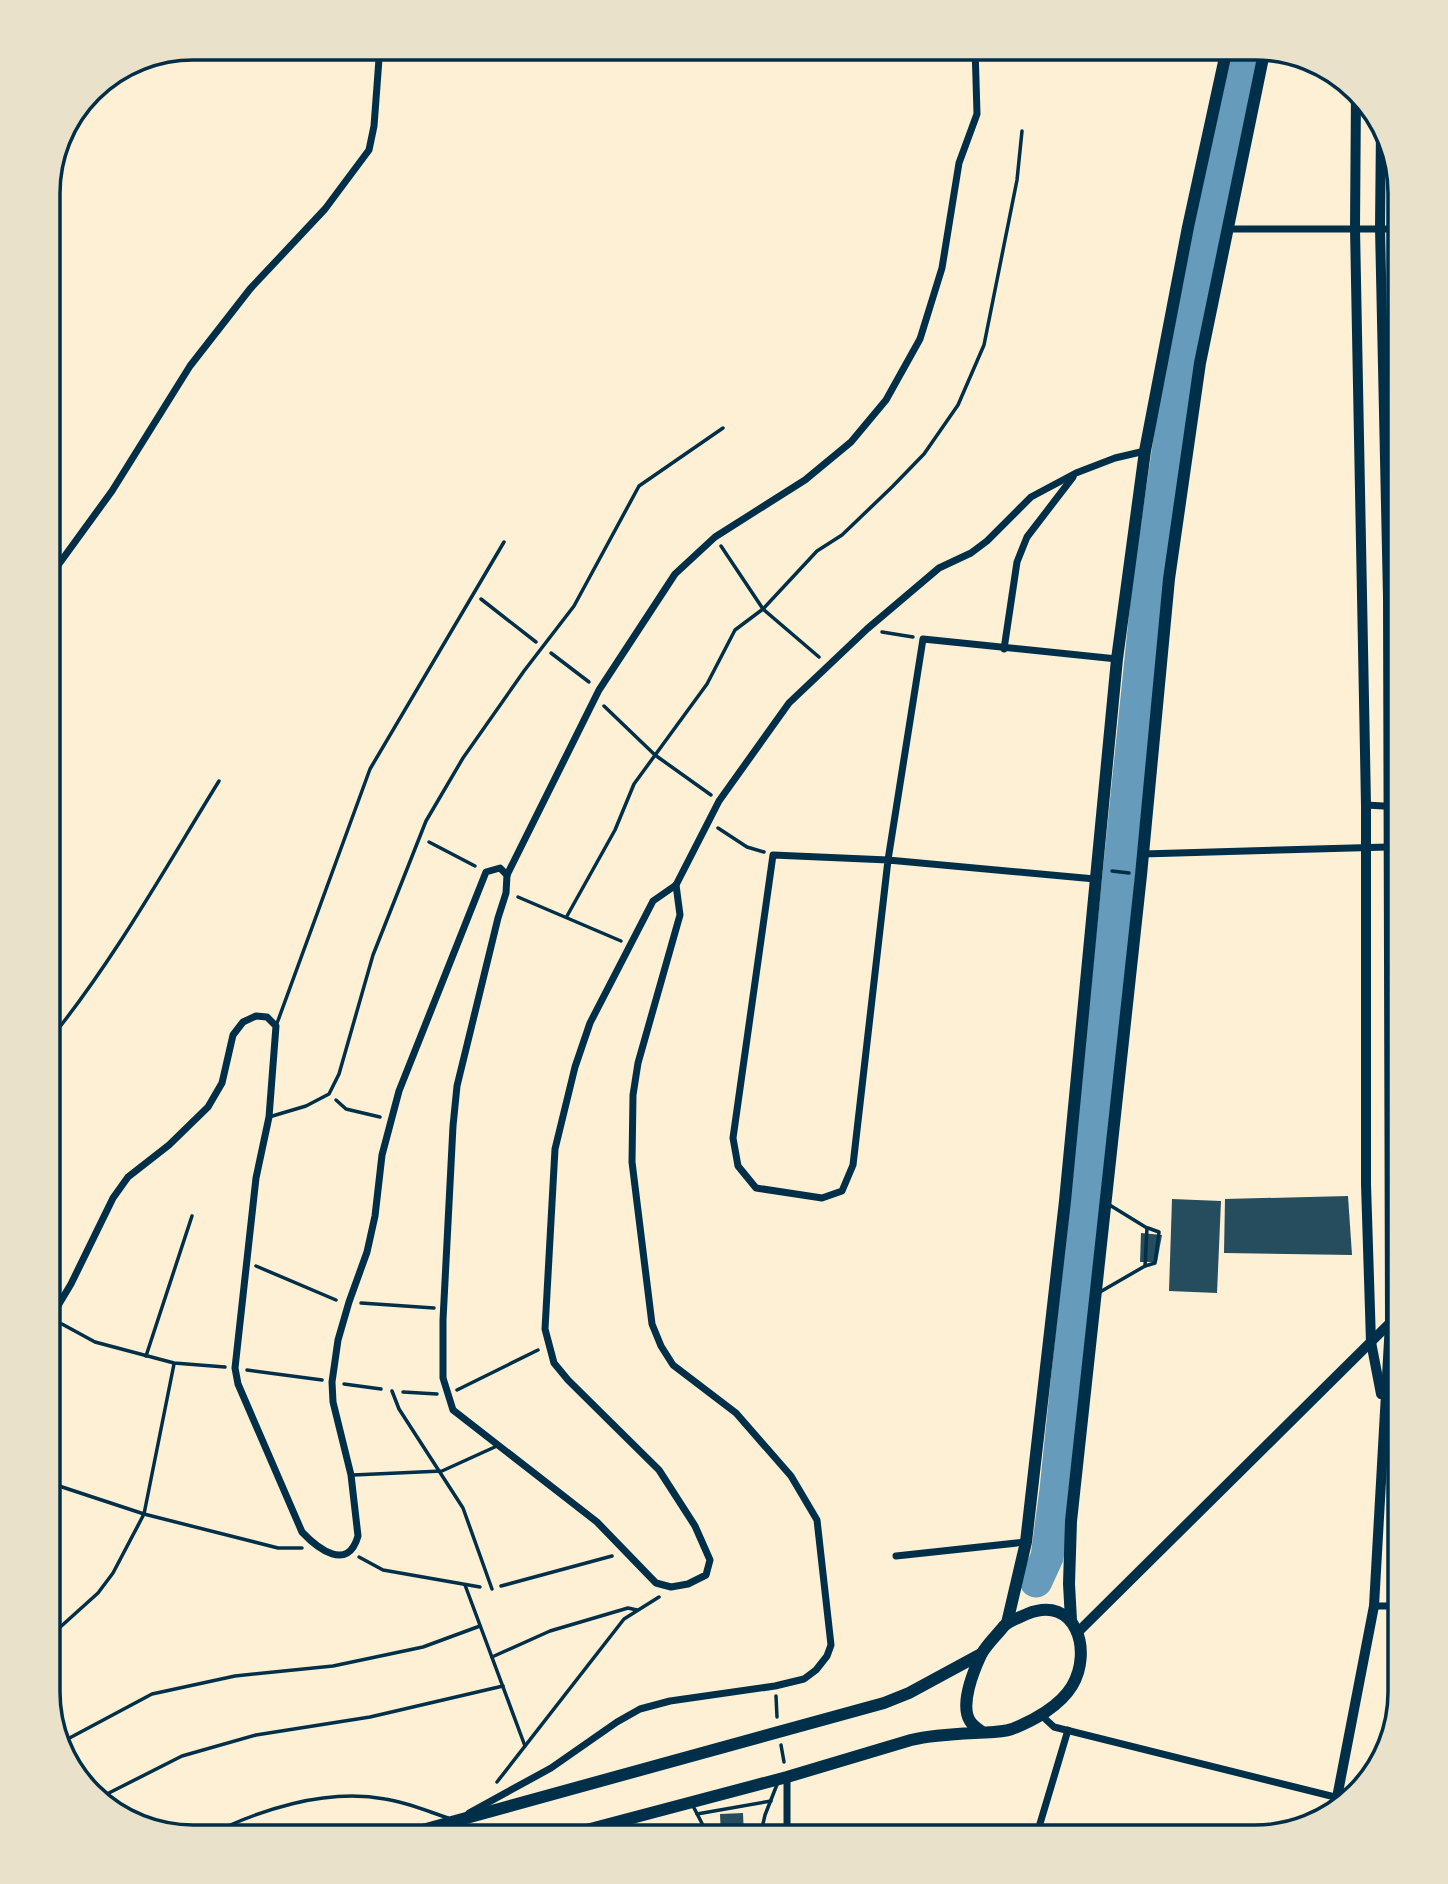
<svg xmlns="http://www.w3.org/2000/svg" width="1448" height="1884" font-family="Cabin,sans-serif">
<rect width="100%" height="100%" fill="#fdf0d5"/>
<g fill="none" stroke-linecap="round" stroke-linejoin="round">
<path stroke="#669bbc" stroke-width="33" d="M1036 1581 1047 1557 1056 1490 1149 581 1182 358 1209 216 1246 48"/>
</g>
<g fill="#264d5e">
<path d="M1348 1196 1352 1255 1224 1253 1225 1199Z"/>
<path d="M1172 1199 1221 1201 1217 1293 1169 1291Z"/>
<path d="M1141 1233 1162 1235 1157 1262H1140Z"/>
<path d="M743 1813 744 1837H721L720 1814Z"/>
</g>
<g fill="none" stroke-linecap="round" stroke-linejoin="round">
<g stroke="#003049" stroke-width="3.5">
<path d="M721 546 763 609 819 657"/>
<path d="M481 599 536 642"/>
<path d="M882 632 913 637"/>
<path d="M551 653 589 682"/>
<path d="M604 706 655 755 711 795"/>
<path d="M718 828 747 847 764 852"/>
<path d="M429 842 475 866"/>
<path d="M1112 871 1129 873"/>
<path d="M518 897 621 941"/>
<path d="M567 916 615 830 634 784 707 684 735 630 763 609 817 551 842 535 892 487 924 454 958 405 984 345 1017 180 1022 131"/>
<path d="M336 1100 346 1109 380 1117"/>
<path d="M256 1266 336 1300"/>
<path d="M361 1303 434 1308"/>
<path d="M62 1324 95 1342 174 1363 225 1367"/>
<path d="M146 1356 192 1216"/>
<path d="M247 1370 322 1380"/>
<path d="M344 1384 381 1389"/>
<path d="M457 1390 538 1350"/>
<path d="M403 1392 437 1394"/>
<path d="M47 1482 144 1514 278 1548H302"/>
<path d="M359 1557 383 1570 480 1587"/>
<path d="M465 1585 525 1746"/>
<path d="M501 1586 612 1556"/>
<path d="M47 1639 98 1593 113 1573 144 1514 174 1364"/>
<path d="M492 1657 550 1631 628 1608 637 1610"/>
<path d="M776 1696 777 1717"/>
<path d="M62 1742 152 1694 235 1676 333 1666 423 1647 480 1626"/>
<path d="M781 1745 784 1762"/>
<path d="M497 1782 624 1619 659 1597"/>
<path d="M99 1798 182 1756 256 1735 370 1717 503 1686"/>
</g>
<g stroke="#003049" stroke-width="3.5">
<path d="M276 1026 370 769 504 542"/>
<path d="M47 1043C113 962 164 870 219 781"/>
<path d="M269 1117 306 1106 329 1094 339 1074 373 955 426 821 463 758 524 671 574 606 639 486 723 428"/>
<path d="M1145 1266 1155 1263 1159 1232 1148 1228"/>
<path d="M1100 1292 1145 1266 1147 1228 1108 1204"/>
<path d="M392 1391 399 1409 463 1508 492 1589"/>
<path d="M353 1475 442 1471 497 1446"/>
<path d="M692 1804 709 1837"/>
<path d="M697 1814 771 1801"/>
<path d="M707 1834 763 1827"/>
<path d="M205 1837C258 1810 325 1788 385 1799 406 1802 427 1811 448 1818"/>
<path d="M760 1837 765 1815 778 1782"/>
</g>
<g stroke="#003049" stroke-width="7">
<path d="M975 47 977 114 959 163 942 268 920 339 886 400 851 442 805 480 715 537 675 574 599 690 507 875 506 893 498 918 457 1086 453 1126 443 1320V1378L453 1410 597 1522 656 1583 671 1587 688 1584 706 1575 710 1560 695 1526 659 1470 568 1380 554 1363 545 1329 555 1149 575 1067 590 1023 653 901 676 885 719 801 789 703 867 629 939 568 971 553 987 541 1031 497 1076 473 1115 458 1145 451"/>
<path d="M1227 229H1401"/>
<path d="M48 579 112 491 190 366 250 289 325 209 369 150 374 126 379 59 377 47"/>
<path d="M1388 597H1401"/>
<path d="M1004 649 1017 562 1027 537 1073 477"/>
<path d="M1366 805 1401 807"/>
<path d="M1143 854 1388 847"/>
<path d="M1095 879 888 860 773 855 733 1138 738 1166 756 1188 822 1198 842 1191 853 1165 888 860 923 639 1117 659"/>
<path d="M1389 1027H1401"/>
<path d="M47 1324 71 1284 113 1198 128 1177 169 1145 208 1107 222 1083 233 1035 243 1022 256 1016 267 1017 276 1026 269 1117 256 1178 235 1368 238 1384 302 1532C318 1549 348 1572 358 1536L351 1475 333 1402 332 1382 338 1340 349 1302 367 1252 375 1216 382 1155 399 1091 486 872 500 868 507 875"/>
<path d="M896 1556 1026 1542"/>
<path d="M1374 1606H1401"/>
<path d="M1041 1715 1054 1727 1347 1800"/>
<path d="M469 1813 551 1768 617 1722 640 1709 670 1701 775 1686 804 1679 816 1670 827 1656 831 1645 817 1520 791 1476 736 1413 673 1365 661 1346 652 1324 632 1162 633 1095 638 1063 680 915 676 885"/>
<path d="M787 1837V1777"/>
<path d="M1036 1837 1068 1730"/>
</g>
<g stroke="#003049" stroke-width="10">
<path d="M1356 93 1355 228 1366 805V1184L1371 1342 1381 1394"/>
<path d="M1079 1631 1390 1323"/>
<path d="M1334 1813 1374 1606 1390 1323 1388 597 1380 228 1381 126"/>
</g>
<g stroke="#003049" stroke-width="12">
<path d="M1071 1620 1069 1584 1071 1521 1141 875 1169 579 1200 363 1265 48"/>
<path d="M1007 1623 1026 1542 1065 1201 1117 659 1145 451 1188 227 1227 48"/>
<path d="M397 1837 884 1703 909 1693 981 1654"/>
<path d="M560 1837 787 1777 911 1740C932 1735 954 1734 975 1733 987 1732 1000 1733 1012 1729 1033 1721 1060 1706 1072 1686 1093 1651 1076 1594 1027 1614 1019 1618 1010 1620 1004 1626 997 1635 986 1645 981 1655 973 1672 960 1705 970 1721 973 1726 978 1729 982 1732"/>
</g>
</g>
<path d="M0 0H1448V1884H0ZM193 60H1255A133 133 0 0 1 1388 193V1692A133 133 0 0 1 1255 1825H193A133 133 0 0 1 60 1692V193A133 133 0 0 1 193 60Z" fill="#e9e1ca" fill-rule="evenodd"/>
<path fill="none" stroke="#003049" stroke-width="3.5" d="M193 60H1255A133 133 0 0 1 1388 193V1692A133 133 0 0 1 1255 1825H193A133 133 0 0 1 60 1692V193A133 133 0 0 1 193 60Z"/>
</svg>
